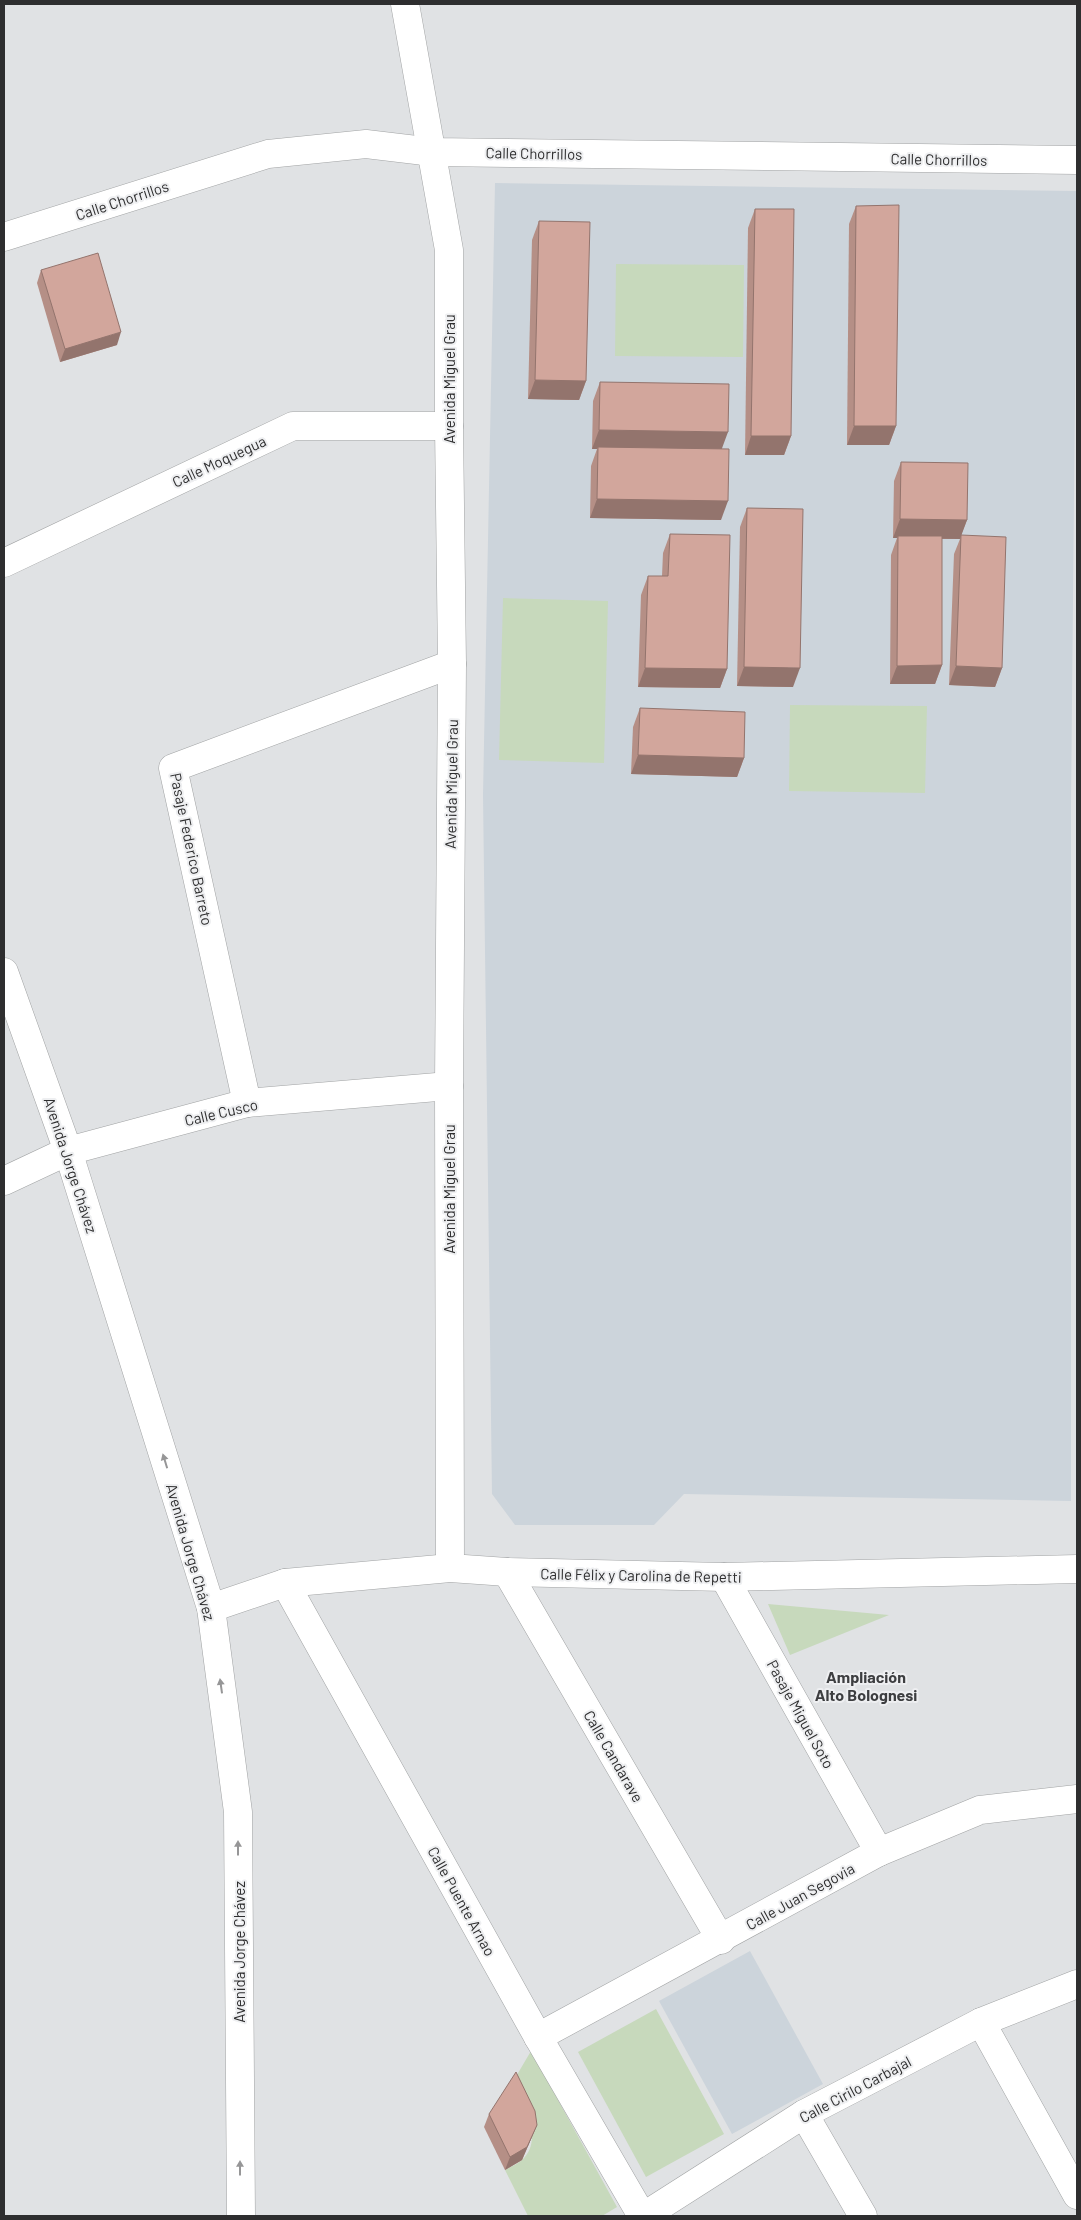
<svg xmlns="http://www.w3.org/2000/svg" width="1081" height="2220" font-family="Barlow,sans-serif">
<rect width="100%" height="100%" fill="#e0e2e4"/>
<g fill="#ccd4db">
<path d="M495 183 1077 191 1071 805V1501L684 1494 654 1525H515L492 1494 483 795Z"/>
<path d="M750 1951 823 2084 732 2134 659 2001Z"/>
</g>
<g fill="#c7d9bc">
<path d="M616 264 744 265 743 357 615 356Z"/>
<path d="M503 598 608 601 604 763 499 760Z"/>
<path d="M790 705 927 706 925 793 789 791Z"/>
<path d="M768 1604 889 1615 790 1655Z"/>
<path d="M656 2009 724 2134 646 2177 578 2052Z"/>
<path d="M531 2051 617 2207 602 2216H528L505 2170C510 2167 518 2164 522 2160 545 2138 522 2106 511 2085Z"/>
</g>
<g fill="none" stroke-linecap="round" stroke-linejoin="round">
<defs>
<g id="minor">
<path d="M405 4 449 250V426L452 664 449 1086 450 1568"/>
<path d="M4 237 268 154 366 144 433 152 1077 160"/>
<path d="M4 563 293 426H449"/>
<path d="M4 972 68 1151 211 1608 238 1812 241 2216"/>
<path d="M247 1103 173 768 452 664"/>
<path d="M4 1181 68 1151 247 1103 449 1086"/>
<path d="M507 1572 721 1940"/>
<path d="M724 1577 879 1852"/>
<path d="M285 1583 538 2037 642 2216"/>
<path d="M211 1608 285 1583 450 1568 507 1572 724 1577 1077 1569"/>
<path d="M981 2022 1077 2195"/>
<path d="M538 2037 879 1852 980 1810 1077 1799"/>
<path d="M804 2114 863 2216"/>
<path d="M644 2216 804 2114 981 2022 1077 1984"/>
</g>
</defs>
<use href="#minor" stroke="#a1a3a4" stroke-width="29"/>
<use href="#minor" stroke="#fff" stroke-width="28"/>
</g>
<g fill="#b58f86">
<path d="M856 206 896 426 889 445H847L849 224Z"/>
<path d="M755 209 791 436 784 455H745L748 228Z"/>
<path d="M539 221 586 381 579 400 528 399 532 240Z"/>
<path d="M41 270 117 345 60 362 37 283Z"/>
<path d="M600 382 722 449 721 520 590 518 591 466 597 449H592L593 401Z"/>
<path d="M901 462 967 520 961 535 1002 668 995 687 949 685 954 554 960 539H942V665L935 684H890L891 555 897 538H893L894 481Z"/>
<path d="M747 508 793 687 737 686 740 527Z"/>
<path d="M670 534 727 669 720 688 638 687 641 595 648 576H662L663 553Z"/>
<path d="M640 708 744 758 737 777 631 774 633 727Z"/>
<path d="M489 2114 537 2125 522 2160 505 2170 484 2127Z"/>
</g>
<g fill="#93746d">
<path d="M121 332 117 345 60 362 65 349Z"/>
<path d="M535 380 586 381 579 400 528 399Z"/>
<path d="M854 426H896L889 445H847Z"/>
<path d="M599 430 728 432 721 451 598 447 597 449H592Z"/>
<path d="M751 436H791L784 455H745Z"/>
<path d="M597 499 728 501 721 520 590 518Z"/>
<path d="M900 519 967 520 960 539 898 538V536L897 538H893Z"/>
<path d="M942 665 935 684H890L897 666Z"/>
<path d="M956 666 1002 668 995 687 949 685Z"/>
<path d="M744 667 800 668 793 687 737 686Z"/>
<path d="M645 668 727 669 720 688 638 687Z"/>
<path d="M638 755 744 758 737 777 631 774Z"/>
<path d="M537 2125 522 2160 505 2170 510 2157Z"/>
</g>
<g fill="#d2a69c" stroke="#93746d">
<path d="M899 205 896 426H854L856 206Z"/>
<path d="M755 209H794L791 436H751Z"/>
<path d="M539 221 590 222 586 381 535 380Z"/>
<path d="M98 253 121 332 65 349 41 270Z"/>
<path d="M600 382 729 384 728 432 599 430Z"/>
<path d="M598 447 729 449 728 501 597 499Z"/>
<path d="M901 462 968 463 967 520 900 519Z"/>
<path d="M747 508 803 509 800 668 744 667Z"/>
<path d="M670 534 730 535 727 669 645 668 648 576H668Z"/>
<path d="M961 535 1006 537 1002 668 956 666Z"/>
<path d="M898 536H942V665L897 666Z"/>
<path d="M640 708 745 712 744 758 638 755Z"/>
<path d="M516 2072 535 2111 537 2125 527 2147 510 2157 489 2114Z"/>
</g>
<defs><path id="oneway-solid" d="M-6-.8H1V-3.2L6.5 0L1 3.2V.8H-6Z" transform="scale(1.25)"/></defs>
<g fill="#969697">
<use href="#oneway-solid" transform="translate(165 1461) rotate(-107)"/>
<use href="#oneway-solid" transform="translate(221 1686) rotate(-98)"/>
<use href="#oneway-solid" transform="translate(238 1848) rotate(-90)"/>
<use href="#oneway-solid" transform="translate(240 2168) rotate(-90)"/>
</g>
<g text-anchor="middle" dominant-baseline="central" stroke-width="4" stroke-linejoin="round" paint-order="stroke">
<g font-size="15" fill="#2e2e2f" stroke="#eeeff1">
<text transform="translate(534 153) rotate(1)">Calle Chorrillos</text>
<text transform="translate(939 159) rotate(1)">Calle Chorrillos</text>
<text transform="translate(122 200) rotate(-18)">Calle Chorrillos</text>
<text transform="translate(449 379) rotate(-90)">Avenida Miguel Grau</text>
<text transform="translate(219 461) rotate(-25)">Calle Moquegua</text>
<text transform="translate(451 784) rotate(-89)">Avenida Miguel Grau</text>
<text transform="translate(192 849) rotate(78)">Pasaje Federico Barreto</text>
<text transform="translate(221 1112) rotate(-13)">Calle Cusco</text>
<text transform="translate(71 1165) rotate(72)">Avenida Jorge Chávez</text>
<text transform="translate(449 1189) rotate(-90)">Avenida Miguel Grau</text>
<text transform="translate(191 1552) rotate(74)">Avenida Jorge Chávez</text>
<text transform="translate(641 1575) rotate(1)">Calle Félix y Carolina de Repetti</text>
<text transform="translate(801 1714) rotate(61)">Pasaje Miguel Soto</text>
<text transform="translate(614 1756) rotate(60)">Calle Candarave</text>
<text transform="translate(800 1896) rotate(-29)">Calle Juan Segovia</text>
<text transform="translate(462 1901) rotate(61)">Calle Puente Arnao</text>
<text transform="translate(239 1952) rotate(-90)">Avenida Jorge Chávez</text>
<text transform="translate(855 2089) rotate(-28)">Calle Cirilo Carbajal</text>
</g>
<g font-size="16" font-weight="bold" fill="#3d3e40" stroke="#eeeff1">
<text x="866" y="1676">Ampliación<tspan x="866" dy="18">Alto Bolognesi</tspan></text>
</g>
</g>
<rect width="1081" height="2220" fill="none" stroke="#2e2e2f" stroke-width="10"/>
</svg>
